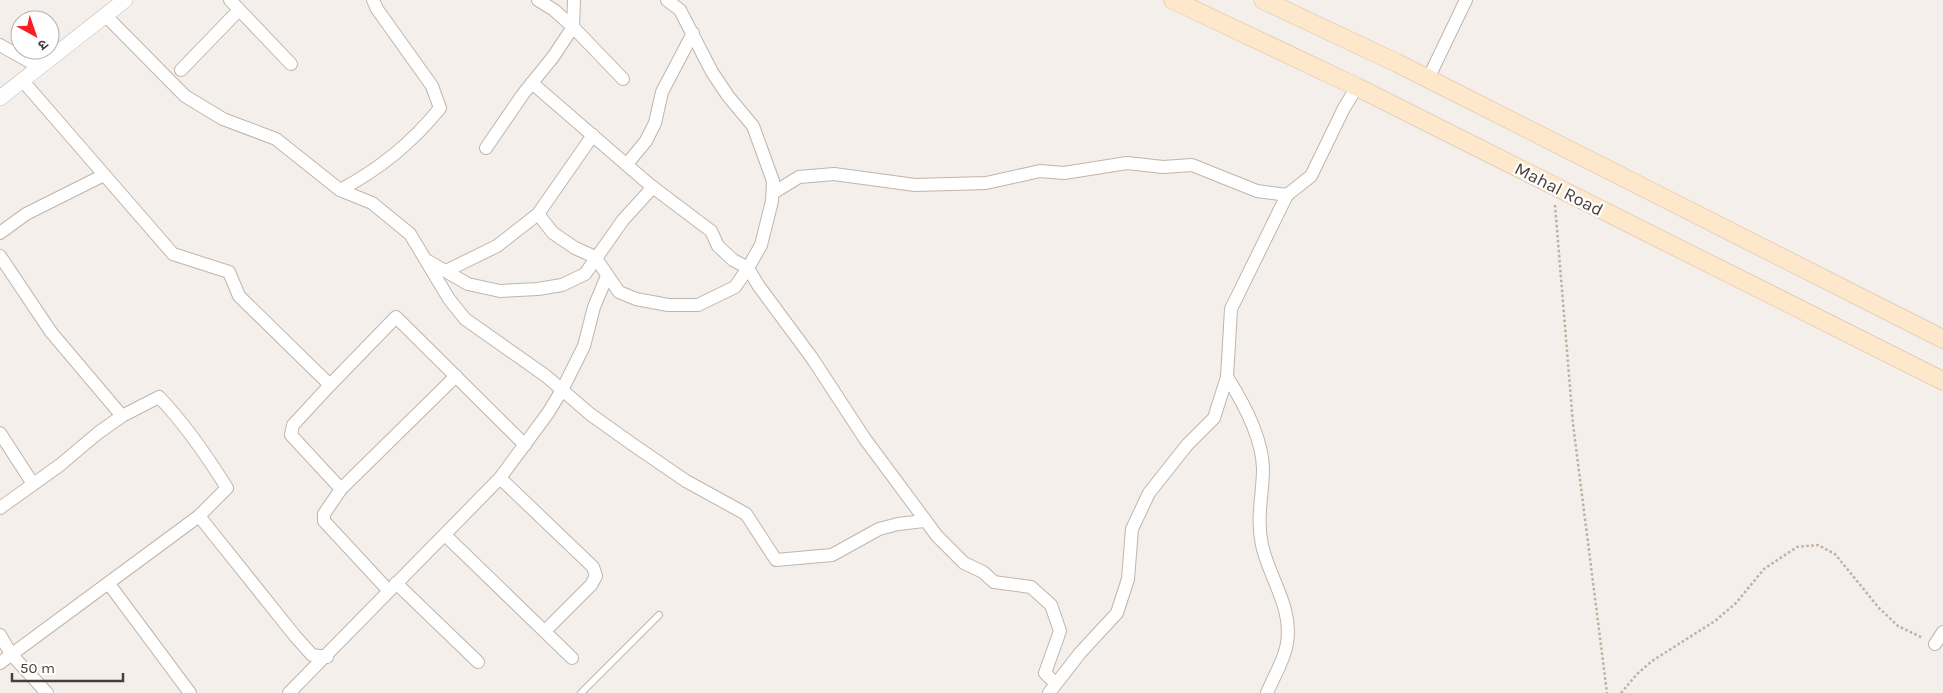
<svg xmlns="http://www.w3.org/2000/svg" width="1943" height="693" font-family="Karla,'Noto Sans Devanagari',sans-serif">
<rect width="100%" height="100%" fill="#f4efea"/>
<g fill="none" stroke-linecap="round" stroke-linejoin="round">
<defs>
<path id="service" d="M581 693 659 615"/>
<g id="minor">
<path d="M230 0 291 64"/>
<path d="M574 0 573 27 623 79"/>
<path d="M105 15 185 96 223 119 276 139 340 190 372 203 410 234 449 299 465 319 546 376 590 414 632 444 686 481 746 514 776 560 832 555 879 529 898 524 924 521"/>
<path d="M0 45 39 67"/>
<path d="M181 70 239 10"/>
<path d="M1428 79 1466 0"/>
<path d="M22 80 173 254 229 272 239 296 330 385 293 425 291 435 341 489 324 514V521L388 590"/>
<path d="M532 83 650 185 711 231 718 246 733 260 748 268 758 285 812 358 865 439 937 536 964 563 983 572 994 582 1031 587 1051 605 1060 631 1045 673 1055 683"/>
<path d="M486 148 523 94 553 57 573 27 554 10 538 0"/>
<path d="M627 164 646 141 655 123 662 92 693 33"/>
<path d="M340 190C380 169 412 143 440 108L432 86 377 9 373 0"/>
<path d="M773 193 799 177 834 174 915 185 986 183 1040 171 1064 173 1127 163 1163 167 1192 165 1257 191 1287 195 1311 176 1344 108 1357 87"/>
<path d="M538 214 553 233 575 248 595 257 619 292 636 299 668 305H698L735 287 748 268 761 245 772 201 773 181 753 126 728 96 712 72 680 10 667 0"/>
<path d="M0 233 26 214 104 175"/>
<path d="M0 256 51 332 122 416"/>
<path d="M428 261 468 284 500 291 538 289 562 285 585 274 623 220 653 187"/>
<path d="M446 271 497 246 538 214 593 135"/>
<path d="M1227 377C1243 402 1262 438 1263 468 1263 495 1256 517 1262 545 1269 578 1293 607 1287 643 1285 659 1273 678 1267 693"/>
<path d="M330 385 396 317 525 445"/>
<path d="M0 433 33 484"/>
<path d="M500 478 593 567 596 576 591 585 545 631"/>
<path d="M341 489 456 376"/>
<path d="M0 508 60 465 98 433 122 416 159 397C185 424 207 456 227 488L199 516 0 663"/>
<path d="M199 516 295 636 312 655 327 657"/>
<path d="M445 535 572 658"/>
<path d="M396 583 478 662"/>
<path d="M109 584 190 693"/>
<path d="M0 635 11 654 47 693"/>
<path d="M1935 644 1943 632"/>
<path d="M289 693 500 478 548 413 562 390 584 346 594 307 607 276"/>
<path d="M1049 693 1080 653 1117 613 1128 579 1132 529 1149 493 1187 445 1214 418 1227 377 1231 309 1287 195"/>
</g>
<path id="tertiary" d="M0 98 125 0"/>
<g id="secondary">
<path d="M1173 0 1357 87 1943 381"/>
<path d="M1263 0 1397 63 1943 339"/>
</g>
</defs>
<use href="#service" stroke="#c0b5ac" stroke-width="8"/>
<use href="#minor" stroke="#c0b5ac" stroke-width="14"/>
<use href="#tertiary" stroke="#c0b5ac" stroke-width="16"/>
<use href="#secondary" stroke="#d6bd9d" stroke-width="19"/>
<g stroke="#c1af9e" stroke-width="2.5" stroke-dasharray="2.5 2.5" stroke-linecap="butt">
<path d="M1555 205 1573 424 1607 693"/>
<path d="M1621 693 1637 674 1652 661 1715 621 1736 603 1764 569 1797 547 1818 545 1835 554 1879 608 1898 626 1923 638"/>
</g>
<use href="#service" stroke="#fff" stroke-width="6"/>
<use href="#minor" stroke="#fff" stroke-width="12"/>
<use href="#tertiary" stroke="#fff" stroke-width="15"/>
<use href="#secondary" stroke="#fee8cb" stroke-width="18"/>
</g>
<g text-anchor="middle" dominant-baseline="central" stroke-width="4.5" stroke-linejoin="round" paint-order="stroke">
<g font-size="18" fill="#483f38" stroke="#fff">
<text transform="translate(1559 189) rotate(27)">Mahal Road</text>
</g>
</g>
<g transform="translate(35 35) rotate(140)"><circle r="24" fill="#ffffff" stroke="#b6b2af"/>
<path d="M0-4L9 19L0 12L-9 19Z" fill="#f61f24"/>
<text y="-8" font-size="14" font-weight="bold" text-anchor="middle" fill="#483f38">उ</text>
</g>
<path d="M12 673v8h111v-8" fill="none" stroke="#483f38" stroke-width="2.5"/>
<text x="20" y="673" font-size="15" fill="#483f38" stroke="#ffffff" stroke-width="4" paint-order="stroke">50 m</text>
</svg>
